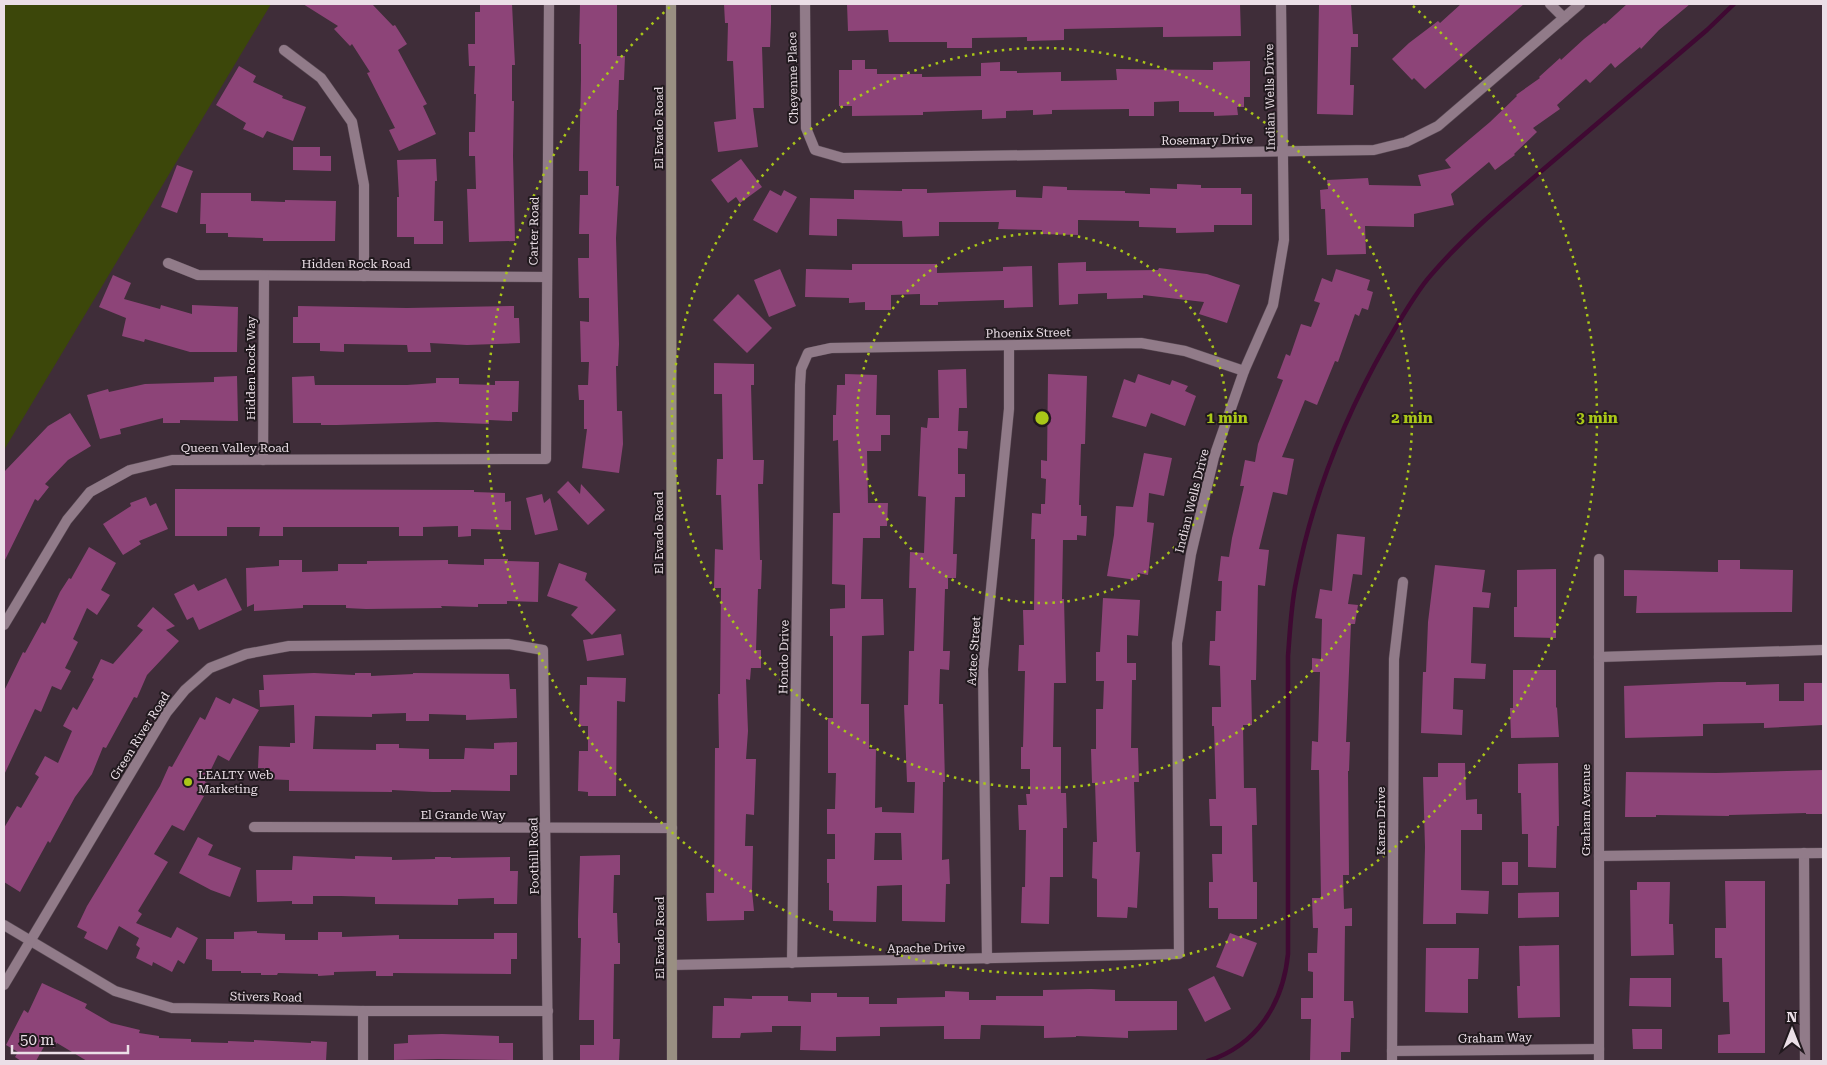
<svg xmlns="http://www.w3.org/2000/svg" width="1827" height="1065" font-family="'Roboto Serif',serif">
<rect width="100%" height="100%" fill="#3f2d39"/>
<path fill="#3c470a" d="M4 4H271L4 450Z"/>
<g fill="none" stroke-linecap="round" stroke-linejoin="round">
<path stroke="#3f0932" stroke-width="4.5" d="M1208 1061C1257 1045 1283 1004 1288 954V656C1290 631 1291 606 1296 582 1312 498 1344 418 1386 344 1399 322 1415 293 1431 275 1467 233 1510 198 1552 162 1603 118 1655 74 1707 30L1734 4"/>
</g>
<g fill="#8d4478" fill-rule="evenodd">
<path d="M303 4H372L393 26 395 25 407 44 398 50 427 104 423 106 436 134 399 151 389 130 395 128 367 73 370 72 352 44 350 46 334 29 338 26Z"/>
<path d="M480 4H512L515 65H512V101H514L513 156 515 241 469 242 467 189H476L475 156H469V132H475L476 94H474L475 66H469L468 44H475V12H480Z"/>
<path d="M580 4H617V56H625L624 80H619L618 110H617L616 186H619L616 238 619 344 618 366H616L617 411H622L623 444 619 473 582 468 587 429H584V400H579L578 385H588L589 362H581L580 321 589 322V298H579L578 258H589V234H579L580 195H588V171H579L581 80V44H579Z"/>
<path d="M724 4H771V22L770 47H762L764 108H753L758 147 718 152 714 122 736 119 733 61H727L728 23H725Z"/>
<path d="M847 4H1240L1241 36 1163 37V27L1064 29V40L1027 41V37L972 38V48H947V42H889L888 30 848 31Z"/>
<path d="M1319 4H1351L1353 34H1358V47H1351L1350 85H1354L1353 115 1317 114Z"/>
<path d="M1461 4H1524L1425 89 1414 78 1412 80 1392 59 1409 43 1438 21 1440 23Z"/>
<path d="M1627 4H1690L1659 30 1641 49 1640 47 1615 68 1611 63 1590 83 1586 79 1557 105 1560 109 1533 128 1537 132 1514 154 1515 155 1495 170 1489 162 1451 194 1454 205 1414 214V227L1365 226 1366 254 1327 255 1325 209H1321L1320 190 1328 189 1327 180 1368 178 1369 185 1421 186 1418 175 1451 168 1445 160 1490 122 1517 96 1516 95 1540 78 1539 77 1560 58 1561 60 1584 39 1604 23 1605 24Z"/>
<path d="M852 60H865V69H877V74H922V77L981 76V63L1000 62V71H1017V73L1061 72V81L1117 80 1116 69 1213 70V62L1250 61V97H1244V107H1237L1238 115 1214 116V112H1179V101L1154 102V116H1129V109L1052 110V114L1033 115V110L1006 111V118L982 119V110L923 112V115L852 116V106H839V70H852Z"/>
<path d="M239 66 256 76 253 82 283 96 282 98 306 107 293 141 267 131 263 138 243 129 246 123 216 105Z"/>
<path d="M293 147H320V156H331V171L293 170Z"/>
<path d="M436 159 437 181H435L434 221H443V244H414V237H397V197H399L397 160Z"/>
<path d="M741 159 762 187 740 203 736 197 728 203 711 180Z"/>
<path d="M177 165 193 171 177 213 161 207Z"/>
<path d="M1177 184 1201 185V188H1241V194H1252V225H1214V232L1176 233V228L1139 227V221L1078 220V235L1042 234V230L998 229 999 222H939V236L903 237 902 221 837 219V236L809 235 810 198 854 199V190L902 191V189H927V193L1016 190V197L1042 198 1043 186 1067 187V190L1125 191V193L1150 194V188L1177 189Z"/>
<path d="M770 190 781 196 784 190 797 197 777 233 753 220Z"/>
<path d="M201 193H251V201L285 202V200L336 201 335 241H263V238L228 237V233H206V224H200Z"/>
<path d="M1086 262V271L1158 270 1159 268 1207 274 1240 285 1227 323 1199 314 1204 302 1143 295V298L1107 299V293L1078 294V304L1059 305 1058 263Z"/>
<path d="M852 264H937V273L1003 271V267L1032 266 1033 307 1004 308V300L938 302V305H920V294L891 295V310H865V302L849 303V298L805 297 806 269 852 270Z"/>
<path d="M780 269 796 306 769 317 754 280Z"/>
<path d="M1336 269 1370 280 1367 290 1373 292 1368 310 1362 308 1359 316 1355 314 1338 362 1335 361 1317 405 1305 400 1282 457 1294 459 1287 495 1273 492 1259 549 1269 550 1265 586 1258 585 1256 680H1251L1252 725H1243L1244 788H1256L1257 825H1252L1253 882H1257V919H1218V908H1209V882H1213L1212 854H1222V826H1210L1209 799H1216L1214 726H1212V707H1221L1220 666 1209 665 1210 641H1215L1216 611H1221L1222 581H1218L1221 556 1229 557 1232 538 1244 486H1240L1245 460 1255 462 1258 444 1283 380 1277 378 1286 354 1290 356 1301 324 1311 327 1320 303 1314 301 1322 278 1332 282Z"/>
<path d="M113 275 131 283 124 299 160 309 161 305 192 314V305L238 307 237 352H190L145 339 144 342 122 336 126 318 99 307Z"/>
<path d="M738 294 772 328 747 353 713 320Z"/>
<path d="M298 306 407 308 514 306V318H519L520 343 467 345 430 343 431 352H408L407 345 344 344V352L320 351V343H293V317H298Z"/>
<path d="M714 363 754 364V385H751L753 460H764L763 484H758L760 560H762L761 589H758L756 650H761V668H751L750 680 746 679 748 731 746 759H756L754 815 746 814 745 846H753L752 891 754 911H744V920L707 921 706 893H714L715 748H719L718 694H720L721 588H714L715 549 723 550 721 495H716L717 459H723L722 394H714Z"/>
<path d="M966 369 967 408H959L958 431H968L967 449 958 448V474H965V497H955L953 554H957L956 578H948V589H945L943 651H950L949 670 940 669 939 704H943L945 782H943L942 860 949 859 950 884H946L945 922 902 921V885L877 886 876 922 833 921V911L829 910V883H827V859H835V834H827V809H835L836 773H828V718H833V636H830V609L845 608V585L832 584 833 513H840L838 440 833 441V415H836L837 385H845V374L877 375 876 415H890V435H881V451H867L868 503H888L887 526H880V538H863L861 599H883L884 635 862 636 861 704H869V749H876L875 808 882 807V812L914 813 915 782H907L904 705H908L909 651H914L916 588H909L910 552 924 553 926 497 918 496 921 427 927 428 928 418H939L938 370ZM875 833H901L902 860H874Z"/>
<path d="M1048 374 1087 376 1085 444H1081L1079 505H1081V516H1087L1086 536 1077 535V540H1063L1062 599H1064L1066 683H1054L1053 747H1061V793H1066L1067 828H1063V877H1050L1049 924 1021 923 1022 887H1025L1026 830H1019L1018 805H1027L1026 794H1030V769H1021V747H1023L1025 671H1018L1019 645H1024L1023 610H1034L1035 539H1031L1032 513 1041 514V504H1045L1046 479 1041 478V460L1047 461Z"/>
<path d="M1138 374 1170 385 1172 380 1188 386 1185 391 1196 396 1185 426 1151 413 1146 427 1112 417 1124 379 1135 383Z"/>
<path d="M237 376 238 421 180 420V423H163V418L120 429 121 434 100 439 87 395 108 389 109 392 145 384 214 382V377Z"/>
<path d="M314 376 315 385H407L436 383V378H459V384L495 385V381H519L518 412H512V421L489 420V424L437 422 337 425H321V423H293L292 377Z"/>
<path d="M70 413 91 446 68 460 45 484 49 487 38 501 35 499 4 562V472L48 426Z"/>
<path d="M1144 453 1172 458 1164 496 1149 493 1147 522 1154 523 1148 575 1138 573 1137 580 1107 576 1114 535 1116 506 1133 507Z"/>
<path d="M568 481 580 494 581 484 605 510 588 525 557 492Z"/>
<path d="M175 489 474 490V492L505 493V502L511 501V530L471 529V536L458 537V526L423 527V536H399V527H283V536H259L260 527H227V536H175Z"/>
<path d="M542 494 544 503 550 498 558 530 535 535 526 498Z"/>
<path d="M146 497 150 506 156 503 168 529 139 541 141 544 123 555 103 524 131 506 130 503Z"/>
<path d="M1337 534 1365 537 1362 575 1353 574 1348 604 1358 605 1355 624H1351L1346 742H1350L1349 771H1348L1349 875H1343L1344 909 1352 908V926H1345L1344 1001H1353L1354 1018H1351L1350 1052H1341V1061H1310L1311 1019H1301V998H1313V972L1308 971V953H1317L1318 928H1313L1312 898H1321L1319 770H1311L1312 741 1318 742 1320 672H1312V658L1321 659 1322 619 1315 618 1320 589 1332 591Z"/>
<path d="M89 547 116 563 101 590 110 595 97 615 87 608 73 639 78 642 65 668 71 671 61 690 52 686 41 712 35 709 4 775V691L23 652 25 653 42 622 45 624 60 592 69 578 71 579Z"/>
<path d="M484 559H508V561L539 562 538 602 507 601V604H478V607L441 606 442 608 366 609 346 608V605H303V608L254 611V604L247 607 246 568 279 566V560H302V572L338 571V564H367V561L448 560V564L484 565Z"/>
<path d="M1718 560H1740V569L1793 570 1792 612 1636 613 1637 596H1624V570L1718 572Z"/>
<path d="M559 563 587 573 585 580 616 610 592 635 571 615 578 607 547 596Z"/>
<path d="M1435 565 1485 570 1482 592 1491 593 1489 608 1473 607 1471 663 1486 664 1485 679 1454 678 1453 709 1463 710 1462 735 1421 733 1423 672H1426L1428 622Z"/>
<path d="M1556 569V638L1514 637V607H1517V570Z"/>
<path d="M226 578 242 610 199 630 193 617 187 620 174 594 194 584 198 591Z"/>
<path d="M1103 598 1140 600 1138 636 1127 635V663H1136V680H1132L1131 748H1138L1139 782H1134L1136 852H1140L1137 908 1128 907 1127 918 1097 917V879L1092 878 1093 842H1097L1095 783H1092L1091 749H1096V709H1103L1104 681H1096V652H1100Z"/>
<path d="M153 607 175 626 166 630 179 641 147 675 137 698 134 697 106 748 103 747 92 774 75 797 50 843 48 841 20 892 4 882V828L17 806 21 808 39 777 35 774 45 756 58 763 72 731 63 726 73 707 77 710 94 679 92 678 101 659 113 664 143 630 137 626Z"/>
<path d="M621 634 624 655 587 661 583 640Z"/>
<path d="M1513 670H1556V708L1557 707 1559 737 1511 738 1510 708H1513Z"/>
<path d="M314 673 355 675V673H371V676L413 674V673L509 674 510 689H516L517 718 466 720V715L429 714V721H406V713L372 714V717L315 716 313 749 376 750V744H399V748L429 749V759H464L465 748 494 749V743L517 742V775H510V791L451 790V792H433L392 790V792L289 791V780L264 779V768H258L259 746 290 747V743H295L294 705 260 707 259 690H264L263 675Z"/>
<path d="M587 677 626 678 625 702 617 701 616 796H588V792L578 791 579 751H588V726H579L580 685H587Z"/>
<path d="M1718 682H1746V685L1779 684V701H1804V683H1823V725L1764 728V723L1703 724V736L1625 738 1624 686Z"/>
<path d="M216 697 230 704 233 698 259 710 229 761 218 755 205 782 207 783 201 795 204 796 184 831 172 825 154 854 168 862 138 911 142 914 136 923 171 938 177 927 198 938 184 964 178 960 172 972 153 962 152 966 136 958 140 948 136 945 139 938 119 926 107 950 84 938 87 932 77 927 87 906 160 786 169 766 172 767 200 717 205 720Z"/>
<path d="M1438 763H1465L1466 800 1477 799V814H1482V830H1461V890L1489 891 1488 914 1456 913V924H1423L1425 847 1423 777H1438Z"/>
<path d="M1558 763 1559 826H1557L1556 868 1528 867V834H1522L1521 793H1518V764Z"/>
<path d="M1823 770V814H1806V813L1729 815V816L1656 815V817H1625L1626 772 1716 773Z"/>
<path d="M198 837 213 845 208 855 241 868 230 897 211 890 179 873Z"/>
<path d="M620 855V875H614L613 913H617L618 943H620V964H614L613 1039H620L619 1061H580V1045H594V1020H579L581 938H578V920L580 856Z"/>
<path d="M293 856 355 859V856L392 857V860L435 859V857H451V858L510 857V871H518L517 904H494V898L458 899V905L375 904V897L341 896H313V904H292V901L257 902 256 870H292Z"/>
<rect x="1502" y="862" width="16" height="23"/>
<path d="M1725 881H1765V1053H1718V1035L1730 1034 1729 1002H1723L1722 958H1715V928H1726Z"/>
<path d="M1637 882H1670L1669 924H1673L1674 955 1631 956 1630 890H1637Z"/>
<path d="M1559 892V917L1518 918V893Z"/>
<path d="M257 931V933L285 934V940H318V932H342V937L399 935V939H494V933H517V959H511V974L393 973V976H376V971L334 972V975L318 976V974L278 973 277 975H261V973H241V971H212V960L206 959V939H234V932Z"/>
<path d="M1230 933 1257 943 1243 977 1216 967Z"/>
<path d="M1559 945 1560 1017 1518 1018 1517 986H1520L1519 946Z"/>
<path d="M1426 948H1479L1478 979H1468V1013L1425 1012Z"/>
<path d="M1214 976 1231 1009 1205 1022 1188 989Z"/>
<path d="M1630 978H1671V1007L1629 1006Z"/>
<path d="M42 983 87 1004 85 1008 111 1023 140 1030 139 1033 159 1036V1038L191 1039V1042L228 1043V1041L254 1042V1040L311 1043V1041L327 1042 326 1061H87L57 1043 54 1048 46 1043 36 1061H21L15 1057 18 1052 6 1045 24 1010 28 1013Z"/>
<path d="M1091 989 1115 990V1001H1177V1030L1128 1031V1038L1076 1036V1037L1044 1038V1026L981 1025 980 1039H944V1026L880 1027V1036L836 1037V1051L800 1050 801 1026H772V1032L741 1033 740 1038H712L713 1006H724V998L752 999V996H788V1001L811 1002V993H837V997H869V1004H897V998L945 997V991L969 992V1000H996V996H1043V990Z"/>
<path d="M1632 1029H1662V1049H1633Z"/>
<path d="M442 1034 499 1036V1043H513V1060L438 1059 394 1060V1044L408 1043V1035Z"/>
</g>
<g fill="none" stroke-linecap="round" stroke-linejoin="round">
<defs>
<g id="street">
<path d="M805 4 806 128 815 150 843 158 1374 150 1406 142 1438 126 1580 4"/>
<path d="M1550 4 1564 18"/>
<path d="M284 50 321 78 352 122 364 185V276"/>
<path d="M168 263 198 275 546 277"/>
<path d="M263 460 264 276"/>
<path d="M1599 559V1061"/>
<path d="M4 625 67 520 90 492 130 470 172 460 546 459 549 4"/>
<path d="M1599 657 1823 650"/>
<path d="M254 827 672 828"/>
<path d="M1804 853 1805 1061"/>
<path d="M1599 856 1823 853"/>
<path d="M4 925 115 991 172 1008 363 1011H548"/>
<path d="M987 959 983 669 1009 409V346"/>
<path d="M792 963 800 385 801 369 808 353 831 348 1141 343 1185 351 1244 371"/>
<path d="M672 965 1179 954 1177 643 1191 554 1214 457 1244 371 1273 305 1284 240 1281 4"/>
<path d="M4 985 167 712 185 690 210 668 246 654 289 646 508 644 543 650 548 1061"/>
<path d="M363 1011V1061"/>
<path d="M1392 1051 1599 1049"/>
<path d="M1392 1061 1394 659 1403 582"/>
</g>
<path id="secondary" d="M671 4 672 1061"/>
</defs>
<use href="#street" stroke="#594a54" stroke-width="11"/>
<use href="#secondary" stroke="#594a54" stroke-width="11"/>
<use href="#street" stroke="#917b89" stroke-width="10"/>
<use href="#secondary" stroke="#998f82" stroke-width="10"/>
</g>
<g fill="none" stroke="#aac718" stroke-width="2.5" stroke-dasharray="2.5 5">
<circle cx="1042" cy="418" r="185"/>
<circle cx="1042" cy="418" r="370"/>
<path d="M1413 6A555 555 0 1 1 671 6"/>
</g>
<circle fill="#aac718" stroke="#21191e" stroke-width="2" cx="188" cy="782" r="5"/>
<g text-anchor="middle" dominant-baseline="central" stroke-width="4" stroke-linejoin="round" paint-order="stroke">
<g font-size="12" fill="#ebdfe7" stroke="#21191e">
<text transform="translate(793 78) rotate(-91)">Cheyenne Place</text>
<text transform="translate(1270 97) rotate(-91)">Indian Wells Drive</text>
<text transform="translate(659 128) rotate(-90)">El Evado Road</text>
<text transform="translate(1207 140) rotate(-1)">Rosemary Drive</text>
<text transform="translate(534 231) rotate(-89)">Carter Road</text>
<text x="356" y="264">Hidden Rock Road</text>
<text transform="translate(1028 333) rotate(-1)">Phoenix Street</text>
<text transform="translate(251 368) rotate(-90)">Hidden Rock Way</text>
<text x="235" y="448">Queen Valley Road</text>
<text transform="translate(1192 501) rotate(-76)">Indian Wells Drive</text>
<text transform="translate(659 533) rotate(-90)">El Evado Road</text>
<text transform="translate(974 651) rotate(-86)">Aztec Street</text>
<text transform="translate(784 657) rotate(-89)">Hondo Drive</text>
<text transform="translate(140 736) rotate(-58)">Green River Road</text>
<text transform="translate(1586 810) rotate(-90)">Graham Avenue</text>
<text x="463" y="815">El Grande Way</text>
<text transform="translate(1381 821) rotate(-90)">Karen Drive</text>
<text transform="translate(534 856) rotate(-91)">Foothill Road</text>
<text transform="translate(660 938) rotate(-90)">El Evado Road</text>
<text transform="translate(926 948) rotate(-1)">Apache Drive</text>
<text transform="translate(266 997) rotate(1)">Stivers Road</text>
<text transform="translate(1495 1038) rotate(-1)">Graham Way</text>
</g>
<g font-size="12" fill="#ebdfe7" stroke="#21191e" text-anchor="start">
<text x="198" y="775">LEALTY Web<tspan x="198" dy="14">Marketing</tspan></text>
</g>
</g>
<circle cx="1042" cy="418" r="8" fill="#aac718" stroke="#21191e" stroke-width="2.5"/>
<g font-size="15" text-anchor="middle" font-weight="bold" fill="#aac718" stroke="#21191e" stroke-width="4" stroke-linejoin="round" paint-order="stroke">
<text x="1227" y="423">1 min</text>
<text x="1412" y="423">2 min</text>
<text x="1597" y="423">3 min</text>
</g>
<rect width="1827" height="1065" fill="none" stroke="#ebdfe7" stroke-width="10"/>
<g transform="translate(1792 1030)" stroke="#21191e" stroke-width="4" paint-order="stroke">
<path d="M0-4L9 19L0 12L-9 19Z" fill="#ebdfe7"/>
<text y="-8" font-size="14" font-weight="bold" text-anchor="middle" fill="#ebdfe7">N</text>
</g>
<path d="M12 1045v8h116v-8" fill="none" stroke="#ebdfe7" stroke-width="2.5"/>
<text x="20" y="1045" font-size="15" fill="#ebdfe7" stroke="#21191e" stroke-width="4" paint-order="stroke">50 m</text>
</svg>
